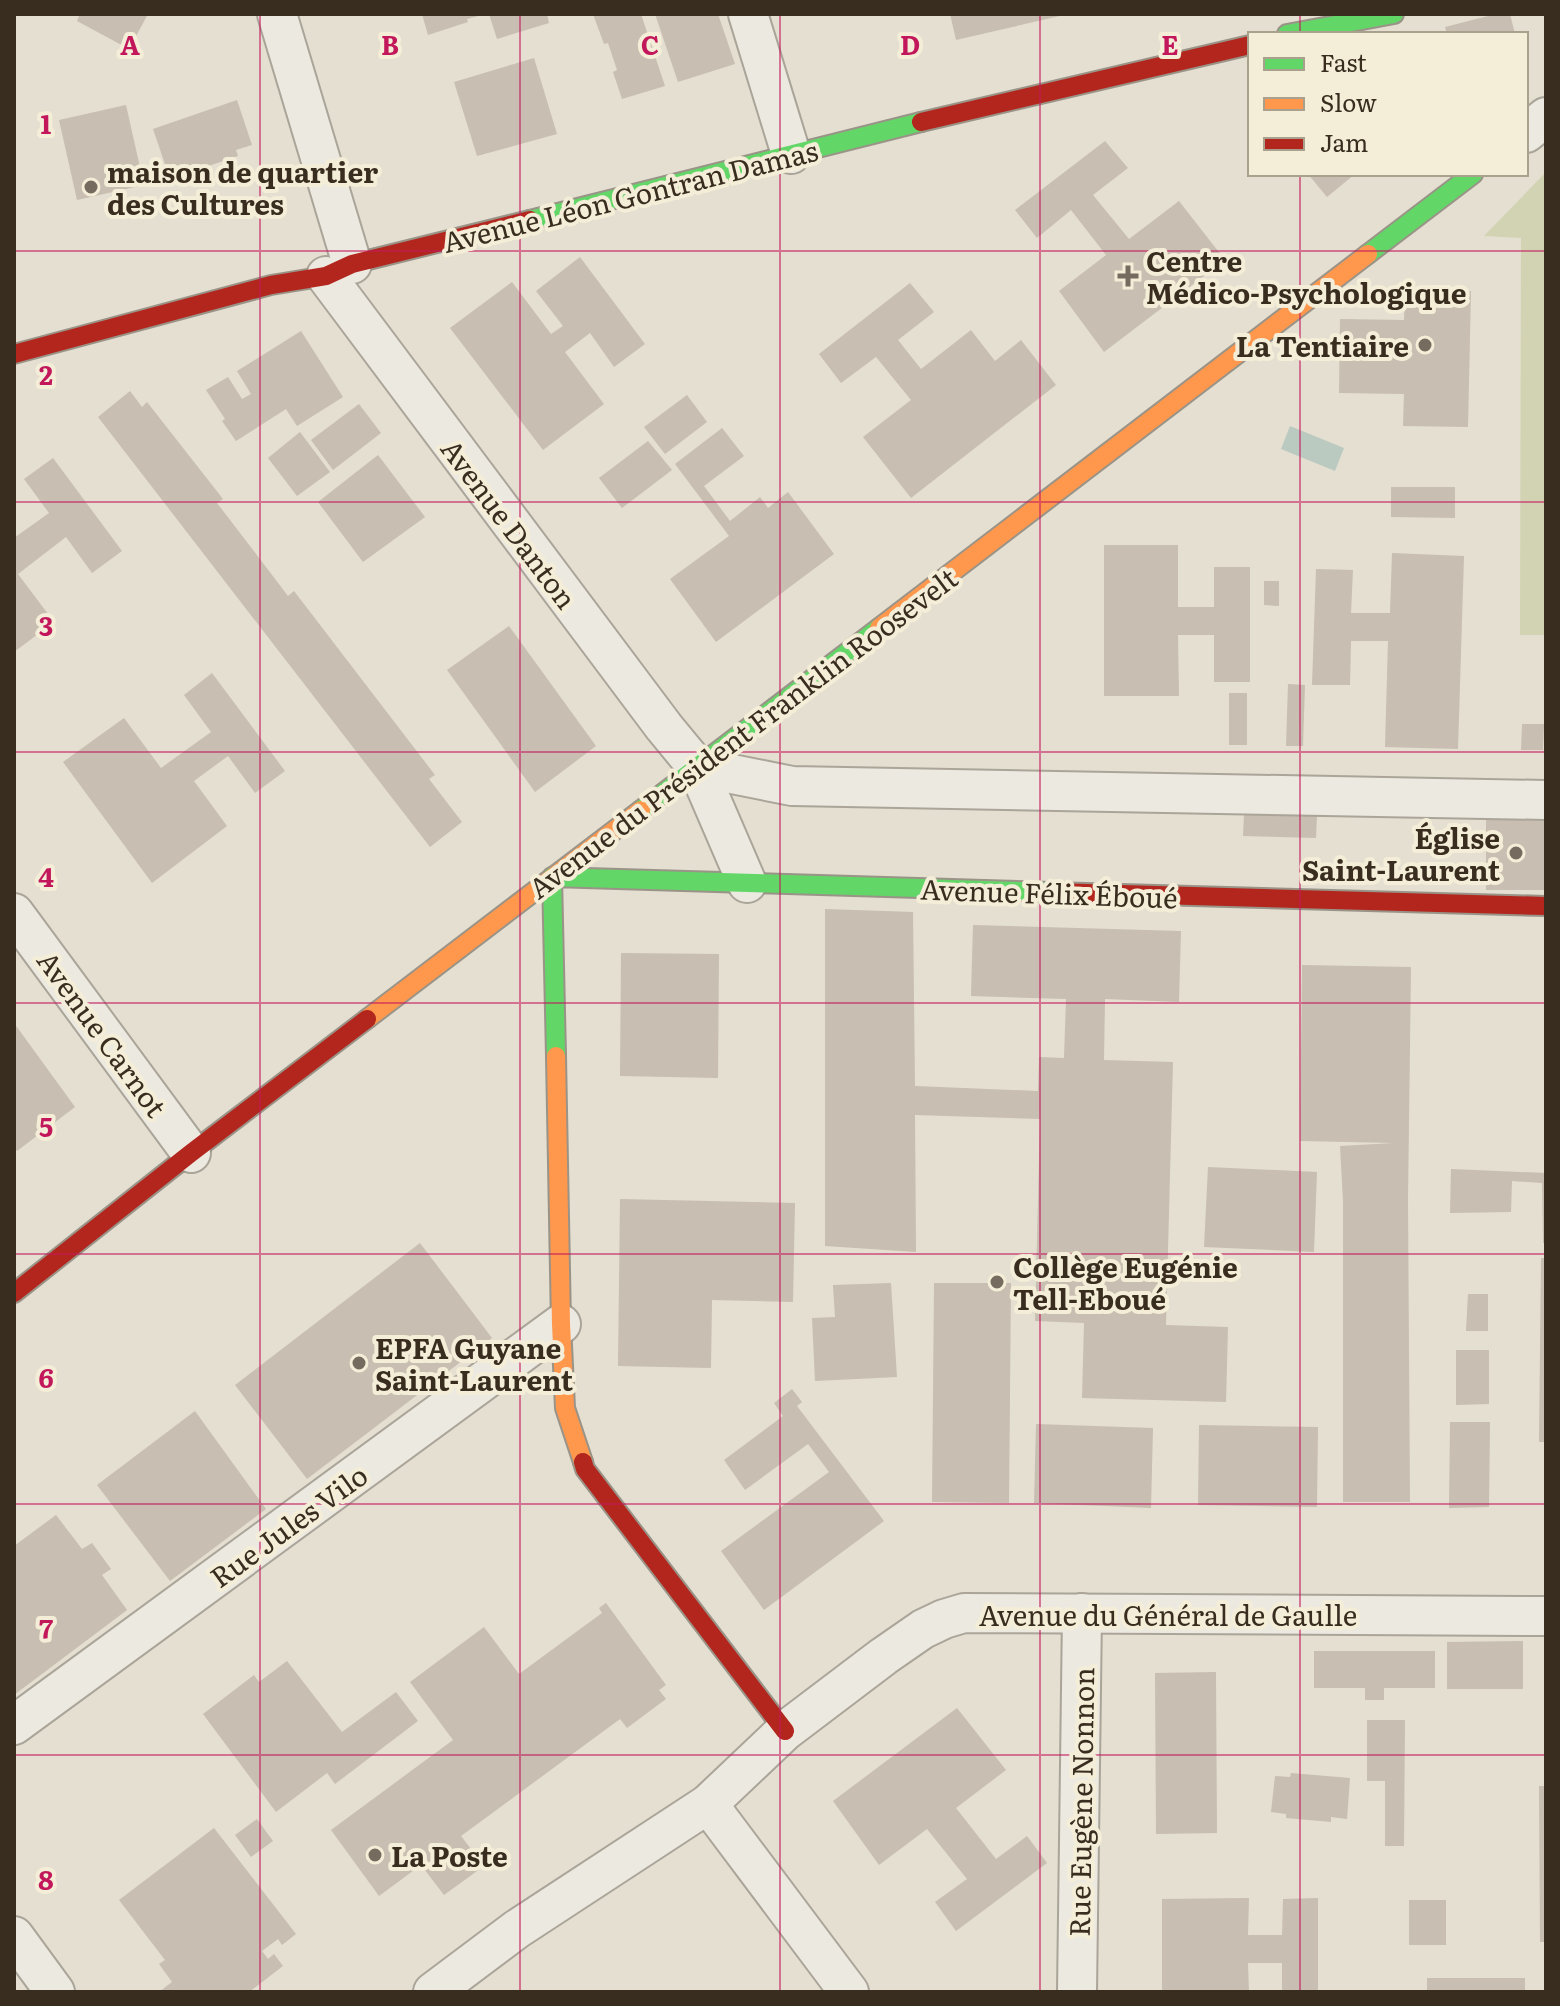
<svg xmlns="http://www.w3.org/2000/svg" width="1560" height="2006" font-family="Literata,serif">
<rect width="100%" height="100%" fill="#e4dfd0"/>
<path fill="#d2d3b3" d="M1546 172V635H1520L1521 238 1484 236Z"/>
<path fill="#bbcac1" d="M1290 426 1344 448 1335 471 1281 449Z"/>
<g fill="#c8beb1">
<path d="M80 14H148L129 49 77 21Z"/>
<path d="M422 14H482V15L467 19 468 22 428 35Z"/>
<path d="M489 14H547L549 23 497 39Z"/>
<path d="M593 14H641L665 86 622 99 613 72 617 70 608 43 604 44Z"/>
<path d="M655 14H718L735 64 678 82Z"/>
<path d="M950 14H1064V15L956 40Z"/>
<path d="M1496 14H1510L1515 34H1447L1445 27Z"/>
<path d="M534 58 557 134 477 156 454 82Z"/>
<path d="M237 100 252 145 236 150 238 156 170 179 153 129Z"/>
<path d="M126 105 144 185 77 200 59 120Z"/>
<path d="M1105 141 1128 168 1093 195 1129 239 1179 201 1225 260 1104 352 1059 291 1106 255 1071 210 1037 238 1015 210Z"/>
<path d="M1308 174H1355L1327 197Z"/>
<path d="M580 257 645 344 614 367 590 333 565 352 604 404 543 450 450 328 512 282 551 334 563 326 536 291Z"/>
<path d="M910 283 934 312 898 340 921 369 971 330 995 361 1021 340 1056 385 911 498 863 437 911 400 876 357 841 383 819 354Z"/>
<path d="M1405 289 1471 291 1468 427 1403 426 1404 394 1339 393 1340 319 1404 320Z"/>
<path d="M301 331 343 397 297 426 286 409 236 441 222 421 225 419 206 390 228 377 242 399 251 394 237 371Z"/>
<path d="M130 391 142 407 147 402 223 499 217 503 253 550 288 596 294 591 435 775 429 779 462 822 430 847 98 417Z"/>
<path d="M687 395 707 422 665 454 644 427Z"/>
<path d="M359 404 381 433 333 470 311 440Z"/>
<path d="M722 428 744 456 704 486 730 521 760 497 768 508 788 492 834 554 716 642 670 579 729 536 675 464Z"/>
<path d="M300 432 330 472 297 496 268 458Z"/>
<path d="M648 441 672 470 622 508 599 478Z"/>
<path d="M378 455 425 517 363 562 318 502Z"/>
<path d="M53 458 122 551 92 573 66 537 18 574 54 622 14 652V538L49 513 24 479Z"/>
<path d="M1391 487H1455V518L1391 517Z"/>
<path d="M1104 545H1178V607H1214V567H1250V682H1214V635H1178L1179 696H1104Z"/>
<path d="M1392 553 1464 556 1458 749 1385 747 1388 641H1351L1350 685H1312L1316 569 1353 570 1351 613H1390Z"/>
<path d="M1264 581H1279V606L1264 605Z"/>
<path d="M509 626 596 746 535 792 447 670Z"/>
<path d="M212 673 285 771 255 793 228 756 194 781 227 826 152 883 63 762 124 718 161 768 211 732 184 695Z"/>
<path d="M1288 684 1305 685 1303 746H1286Z"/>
<rect x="1229" y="693" width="18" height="52"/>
<path d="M1522 724H1544L1543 750H1521Z"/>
<path d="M1244 814 1317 816 1316 838 1243 836Z"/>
<rect x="1486" y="816" width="60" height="74"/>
<path d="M825 909 913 912 915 1086 1038 1091 1039 1057 1064 1058 1066 999 971 996 973 925 1181 931 1179 1002 1105 999 1104 1060 1173 1062 1166 1325 1228 1327 1226 1402 1082 1398 1084 1323 1035 1321 1040 1119 915 1115 916 1252 825 1246Z"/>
<path d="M621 953 719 954 718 1078 620 1076Z"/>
<path d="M1302 965 1411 967 1408 1200 1410 1502H1343V1201L1340 1146 1394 1143 1300 1141Z"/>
<path d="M14 1023 75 1107 17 1151 14 1148Z"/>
<path d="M1208 1167 1317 1172 1314 1252 1204 1247Z"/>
<path d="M1451 1169 1546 1173V1243H1543L1542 1183 1512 1181 1511 1212 1450 1213Z"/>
<path d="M620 1199 795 1203 793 1302 712 1300 711 1368 618 1366Z"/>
<path d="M420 1243 492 1338 307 1479 235 1385Z"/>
<path d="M1541 1258H1546V1442H1539Z"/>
<path d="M891 1283 897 1377 815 1381 812 1318 835 1317 833 1285Z"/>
<path d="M934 1283H1011L1009 1503 932 1502Z"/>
<path d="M1468 1294H1488V1331H1466Z"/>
<path d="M1456 1350H1489V1404L1456 1405Z"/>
<path d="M792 1389 802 1402 797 1406 884 1521 764 1610 721 1551 829 1472 808 1444 745 1490 724 1460 783 1416 774 1403Z"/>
<path d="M195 1411 266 1509 170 1581 97 1485Z"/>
<path d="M1450 1422H1490L1489 1507 1449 1508Z"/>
<path d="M1036 1424 1153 1428 1151 1508 1034 1503Z"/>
<path d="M1199 1425 1318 1427 1317 1507 1198 1505Z"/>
<path d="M56 1515 82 1549 92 1543 111 1569 102 1575 127 1610 14 1695V1546Z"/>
<path d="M606 1603 666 1685 659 1690 666 1699 627 1728 620 1719 461 1836 484 1866 444 1895 421 1865 379 1896 331 1830 453 1740 410 1682 484 1627 519 1674 602 1613 599 1608Z"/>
<path d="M1523 1641V1689H1447V1642Z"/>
<path d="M1314 1651H1435V1688H1384V1700H1365V1688H1314Z"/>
<path d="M287 1661 342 1732 396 1692 418 1721 335 1784 327 1773 276 1812 203 1714 254 1675 259 1682Z"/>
<path d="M1216 1672 1217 1833 1156 1834 1155 1673Z"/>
<path d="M957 1708 1006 1770 956 1808 996 1859 1027 1836 1047 1863 956 1931 935 1902 967 1879 927 1829 879 1865 833 1801Z"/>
<path d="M1367 1720H1405L1404 1846H1385V1781H1367Z"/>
<path d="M1291 1773 1350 1778 1347 1819 1331 1817V1822L1286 1818V1814L1271 1812 1275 1776 1290 1777Z"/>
<path d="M1539 1786H1546V1942H1540Z"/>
<path d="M257 1819 273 1841 251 1857 235 1835Z"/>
<path d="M214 1828 296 1934 282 1945 278 1939 262 1951 268 1959 274 1954 283 1966 249 1992H159L172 1982 159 1964 165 1960 119 1900Z"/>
<path d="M1249 1898 1248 1935H1282L1283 1899 1318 1898V1992H1282V1963H1248L1249 1992H1162V1899Z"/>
<rect x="1409" y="1900" width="37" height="45"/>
<rect x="1427" y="1978" width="98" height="14"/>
</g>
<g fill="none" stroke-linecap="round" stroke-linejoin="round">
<defs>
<g id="street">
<path d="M277 14 352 264"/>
<path d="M748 14 791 154"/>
<path d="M1526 133 1546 117"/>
<path d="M326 276 664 727 697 767 747 883"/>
<path d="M697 767 792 786 1546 800"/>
<path d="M14 913 191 1153"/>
<path d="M14 1725 561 1324"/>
<path d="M708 1804 849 1992"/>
<path d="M14 1936 55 1992"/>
<path d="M433 1992 517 1929 708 1804 785 1731 884 1656 923 1629 944 1619 964 1613 1546 1616"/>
<path d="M1077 1992 1082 1613"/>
</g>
<g id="fast">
<path d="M1287 34 1394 14"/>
<path d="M530 220 921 122"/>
<path d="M1368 254 1473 174"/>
<path d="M641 810 879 628"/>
<path d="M556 1056 552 877 1051 892"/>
</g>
<g id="slow">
<path d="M879 628 1368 254"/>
<path d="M367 1019 641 810"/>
<path d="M556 1056 561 1324 565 1408 583 1462"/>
</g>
<g id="jam">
<path d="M921 122 1250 45"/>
<path d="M14 354 271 285 326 276 352 264 530 220"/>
<path d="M1051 892 1546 906"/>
<path d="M14 1293 191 1153 367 1019"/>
<path d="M583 1462 585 1469 785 1731"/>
</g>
</defs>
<use href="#street" stroke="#aaa499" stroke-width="42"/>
<use href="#fast" stroke="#9a9488" stroke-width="22"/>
<use href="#slow" stroke="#9a9488" stroke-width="22"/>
<use href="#jam" stroke="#9a9488" stroke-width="22"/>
<use href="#street" stroke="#ece9e1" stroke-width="38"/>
<use href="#fast" stroke="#63d668" stroke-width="18"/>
<use href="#slow" stroke="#ff974d" stroke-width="18"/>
<use href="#jam" stroke="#b3261e" stroke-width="18"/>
</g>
<path fill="none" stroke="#c2185b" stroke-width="2" stroke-opacity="0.55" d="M260 14V1992M520 14V1992M780 14V1992M1040 14V1992M1300 14V34M1300 174V1992M14 251H1546M14 502H1546M14 752H1546M14 1003H1546M14 1254H1546M14 1504H1546M14 1755H1546"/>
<g fill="#756b5e" stroke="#f4edd7" stroke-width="3">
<circle cx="91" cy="187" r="8"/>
<path d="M1124 264h8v8h8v8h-8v8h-8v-8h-8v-8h8z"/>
<circle cx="1425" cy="345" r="8"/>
<circle cx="1516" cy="853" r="8"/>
<circle cx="997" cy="1282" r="8"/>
<circle cx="359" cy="1363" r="8"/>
<circle cx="375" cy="1855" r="8"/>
</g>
<g text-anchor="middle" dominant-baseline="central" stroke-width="8" stroke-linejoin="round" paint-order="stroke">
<g font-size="28" font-weight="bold" fill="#392d20" stroke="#f4edd7" text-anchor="start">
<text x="107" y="171">maison de quartier<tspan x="107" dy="32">des Cultures</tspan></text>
<text x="1146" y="260">Centre<tspan x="1146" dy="32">Médico-Psychologique</tspan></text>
<text x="1409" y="345" text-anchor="end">La Tentiaire</text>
<text x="1500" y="837" text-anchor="end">Église<tspan x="1500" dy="32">Saint-Laurent</tspan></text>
<text x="1013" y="1266">Collège Eugénie<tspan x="1013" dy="32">Tell-Eboué</tspan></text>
<text x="375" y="1347">EPFA Guyane<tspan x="375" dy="32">Saint-Laurent</tspan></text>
<text x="391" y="1855">La Poste</text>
</g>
<g font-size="28" fill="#392d20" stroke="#f4edd7">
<text transform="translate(630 195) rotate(-14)">Avenue Léon Gontran Damas</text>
<text transform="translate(510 523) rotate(53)">Avenue Danton</text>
<text transform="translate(742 732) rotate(-37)">Avenue du Président Franklin Roosevelt</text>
<text transform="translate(1049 892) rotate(2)">Avenue Félix Éboué</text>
<text transform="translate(103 1033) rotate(54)">Avenue Carnot</text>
<text transform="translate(288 1525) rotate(-36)">Rue Jules Vilo</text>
<text x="1168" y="1614">Avenue du Général de Gaulle</text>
<text transform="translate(1080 1802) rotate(-89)">Rue Eugène Nonnon</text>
</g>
</g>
<g font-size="26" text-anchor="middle" font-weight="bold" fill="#c2185b" stroke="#f4edd7" stroke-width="8" stroke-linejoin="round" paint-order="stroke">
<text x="130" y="55">A</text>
<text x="390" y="55">B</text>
<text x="650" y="55">C</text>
<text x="910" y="55">D</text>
<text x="1170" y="55">E</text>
<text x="46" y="134">1</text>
<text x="46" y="385">2</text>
<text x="46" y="636">3</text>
<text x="46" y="887">4</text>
<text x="46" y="1137">5</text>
<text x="46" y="1388">6</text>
<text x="46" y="1639">7</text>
<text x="46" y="1890">8</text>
</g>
<rect width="1560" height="2006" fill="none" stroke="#392d20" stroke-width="32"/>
<rect x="1248" y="32" width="280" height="144" fill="#f4edd7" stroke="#a9a08e" stroke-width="2"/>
<rect x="1264" y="58" width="40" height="12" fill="#63d668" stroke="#a9a08e" stroke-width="2"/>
<text x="1320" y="72" font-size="24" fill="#392d20">Fast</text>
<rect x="1264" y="98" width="40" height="12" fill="#ff974d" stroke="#a9a08e" stroke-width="2"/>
<text x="1320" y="112" font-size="24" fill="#392d20">Slow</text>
<rect x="1264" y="138" width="40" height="12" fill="#b3261e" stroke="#a9a08e" stroke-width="2"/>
<text x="1320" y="152" font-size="24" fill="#392d20">Jam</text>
</svg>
